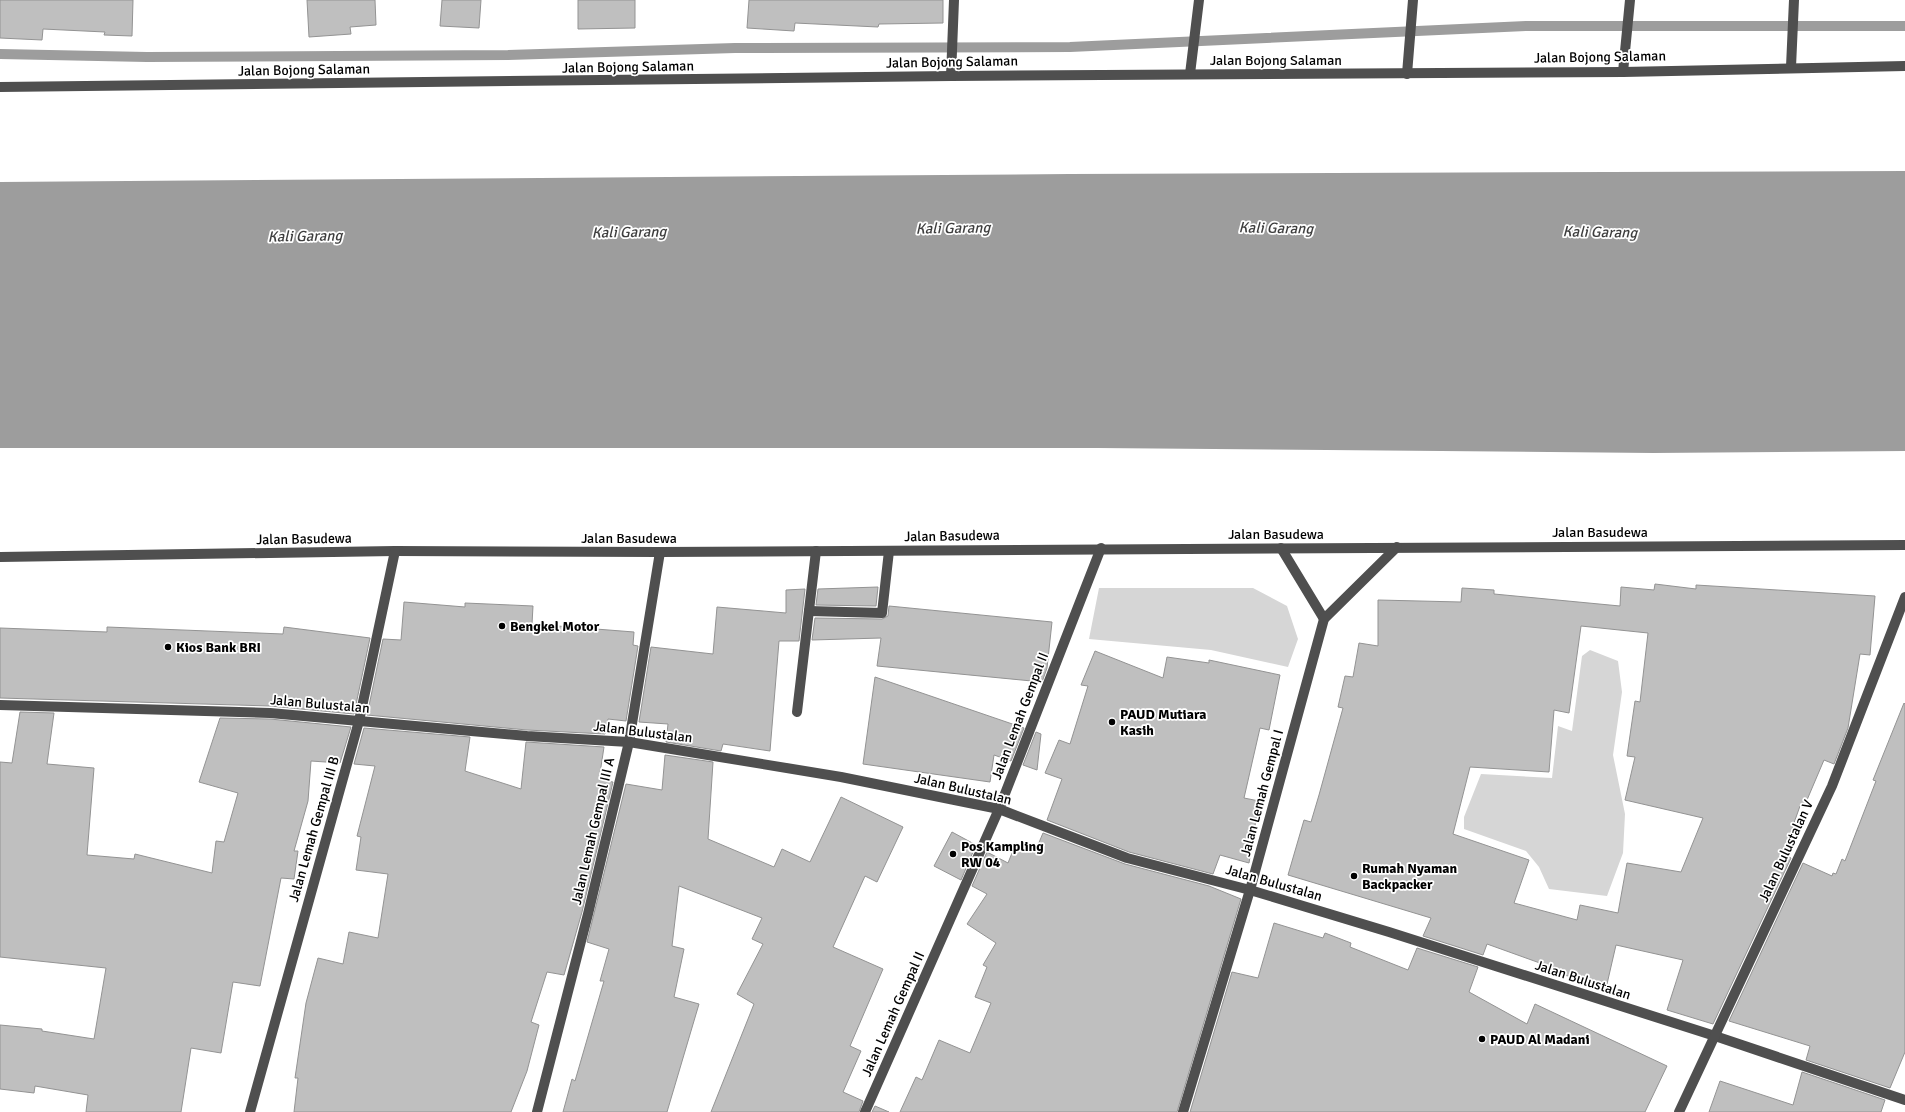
<svg xmlns="http://www.w3.org/2000/svg" width="1905" height="1112" font-family="Signika,sans-serif">
<rect width="100%" height="100%" fill="#fff"/>
<g fill="#d6d6d6">
<path d="M1099 588H1253L1287 606 1298 639 1288 667 1211 650 1089 639Z"/>
<path d="M1590 650 1618 661 1622 692 1613 755 1625 814 1623 853 1607 896 1549 889 1539 867 1526 851 1464 829V817L1481 774 1552 778 1558 726 1572 731 1582 656Z"/>
</g>
<path fill="#9d9d9d" d="M1905 171V451L1653 453 1098 448H0V182L1070 174Z"/>
<g fill="none" stroke-linecap="round" stroke-linejoin="round">
<path stroke="#9d9d9d" stroke-width="10" d="M0 54 147 57 508 55 735 48 1070 47 1526 26H1905"/>
</g>
<g fill="#bfbfbf" stroke="#939393" fill-rule="evenodd">
<path d="M0 0H133L132 36 104 35 105 32 43 29 42 40 0 38Z"/>
<path d="M307 0H375L376 25 350 27 351 34 309 37Z"/>
<path d="M442 0H481L479 28 440 26Z"/>
<path d="M578 0H635V28L578 29Z"/>
<path d="M749 0H943V23L879 24 878 27 795 23 794 31 747 28Z"/>
<path d="M1655 584 1696 589V585L1875 596 1870 655 1860 654 1848 728 1834 764 1824 760 1804 807 1800 806 1783 854 1791 858 1713 1024 1667 1010 1683 960 1616 945 1607 984 1549 972 1551 967 1487 944 1483 955 1423 936 1431 918 1288 875 1304 820 1311 822 1319 795 1343 708 1338 707 1345 676 1353 677 1359 643 1378 646V600L1461 602 1462 588 1494 590V594L1620 606 1621 587 1654 590ZM1581 626 1648 633 1640 702 1635 701 1627 756 1635 757 1625 800 1703 818 1681 872 1627 863 1618 913 1580 905 1577 920 1514 903 1529 860 1453 834 1470 767 1549 772 1554 710 1569 713Z"/>
<path d="M878 587 876 606 816 605 818 589Z"/>
<path d="M805 589 799 641H779L770 751 723 744 721 751 666 742 668 724 639 722 651 647 713 654 717 607 786 613V590Z"/>
<path d="M404 602 465 607V603L533 606 532 624 634 632 633 645 638 646 626 721 608 719 605 734 527 730 367 715 383 639 401 640Z"/>
<path d="M889 606 1052 622 1047 668 1042 682 877 666 881 638 812 640 815 618 882 619 888 616Z"/>
<path d="M107 627 283 634 284 627 370 638 354 714 270 706 0 698V628L107 632Z"/>
<path d="M1095 651 1163 678 1167 657 1209 663V660L1280 675 1269 730 1260 728 1244 798 1259 801 1249 863 1220 855 1213 874 1129 852 1047 820 1062 779 1045 773 1059 740 1070 744 1088 686 1081 685Z"/>
<path d="M875 677 1024 728 1011 761 994 755 990 782 863 764Z"/>
<path d="M1904 703 1905 704V1052L1890 1088 1806 1060 1810 1046 1729 1021 1803 863 1832 876 1833 873 1836 874 1842 859 1845 861 1876 781 1873 780Z"/>
<path d="M20 712 54 713 47 764 94 768 87 855 134 859 135 854 212 873 216 841 224 842 238 793 199 782 220 718 270 719 351 727 340 763 311 761 308 801 294 851H298L294 879 281 878 260 986 233 982 221 1053 191 1048 181 1112H86L88 1095 35 1086 34 1093 0 1089V1025L42 1029V1031L94 1039 106 968 0 957V762L12 763Z"/>
<path d="M364 728 470 737 465 771 521 789 526 742 604 747 599 780 613 782 582 912 564 975 547 972 531 1022 539 1025 527 1071 511 1112H294L298 1078H295L306 1003 318 958 343 964 349 932 378 938 388 874 356 870 361 837 357 836 375 766 354 764Z"/>
<path d="M1036 732 1041 734 1037 770 1023 765Z"/>
<path d="M665 755 713 762 708 839 774 867 782 849 810 862 841 797 903 827 877 882 865 876 833 947 883 969 850 1046 861 1051 843 1092 863 1101 859 1112H711L754 1004 737 994 763 944 752 939 762 918 679 886 672 946 684 949 674 997 699 1004 667 1112H563L572 1079 575 1081 604 981H600L609 949 587 942 626 784 662 790Z"/>
<path d="M952 832 976 845 961 880 934 866Z"/>
<path d="M1043 833 1125 864 1209 886 1241 899 1177 1112H900L916 1077 922 1080 939 1040 970 1053 991 1003 975 997 987 967 983 965 996 943 967 924 987 894 972 886 987 852 1008 863 1016 843 1035 852Z"/>
<path d="M1274 923 1323 938 1325 933 1351 943 1350 947 1408 970 1417 948 1478 967 1469 992 1527 1024 1535 1004 1667 1066 1645 1112H1190L1232 972 1258 978Z"/>
<path d="M1802 1072 1885 1100 1881 1112H1709L1720 1081 1793 1105Z"/>
<path d="M875 1106 889 1112H872Z"/>
</g>
<g fill="none" stroke-linecap="round" stroke-linejoin="round">
<g stroke="#4f4f4f" stroke-width="10">
<path d="M1791 67 1794 0"/>
<path d="M1623 72 1630 0"/>
<path d="M1190 74 1199 0"/>
<path d="M1407 74 1413 0"/>
<path d="M951 76 954 0"/>
<path d="M0 87 951 76 1623 72 1905 66"/>
<path d="M1281 548 1324 619"/>
<path d="M0 557 395 551 660 552 1905 545"/>
<path d="M809 611 882 613 889 551"/>
<path d="M0 705 270 713 527 736 629 742 841 777 999 809 1127 858 1250 890 1389 932 1715 1036 1905 1100"/>
<path d="M797 712 816 551"/>
<path d="M250 1112 359 721 395 551"/>
<path d="M537 1112 588 914 629 742 660 552"/>
<path d="M865 1112 999 809 1101 548"/>
<path d="M1183 1112 1250 890 1324 619 1397 547"/>
<path d="M1679 1112 1832 786 1905 597"/>
</g>
</g>
<g fill="#000" stroke="#fff" stroke-width="1.5">
<circle cx="502" cy="626" r="4"/>
<circle cx="168" cy="647" r="4"/>
<circle cx="1112" cy="722" r="4"/>
<circle cx="953" cy="854" r="4"/>
<circle cx="1354" cy="876" r="4"/>
<circle cx="1482" cy="1039" r="4"/>
</g>
<g text-anchor="middle" dominant-baseline="central" stroke-width="3.5" stroke-linejoin="round" paint-order="stroke">
<g font-size="14" fill="#000" stroke="#fff">
<text transform="translate(1600 57) rotate(-1)">Jalan Bojong Salaman</text>
<text x="1276" y="60">Jalan Bojong Salaman</text>
<text transform="translate(952 62) rotate(-1)">Jalan Bojong Salaman</text>
<text transform="translate(628 67) rotate(-1)">Jalan Bojong Salaman</text>
<text transform="translate(304 70) rotate(-1)">Jalan Bojong Salaman</text>
<text x="1600" y="532">Jalan Basudewa</text>
<text x="1276" y="534">Jalan Basudewa</text>
<text transform="translate(952 536) rotate(-1)">Jalan Basudewa</text>
<text x="629" y="538">Jalan Basudewa</text>
<text transform="translate(304 539) rotate(-1)">Jalan Basudewa</text>
<text transform="translate(320 704) rotate(5)">Jalan Bulustalan</text>
<text transform="translate(1020 716) rotate(-69)">Jalan Lemah Gempal II</text>
<text transform="translate(643 732) rotate(7)">Jalan Bulustalan</text>
<text transform="translate(963 789) rotate(13)">Jalan Bulustalan</text>
<text transform="translate(1262 793) rotate(-75)">Jalan Lemah Gempal I</text>
<text transform="translate(314 829) rotate(-74)">Jalan Lemah Gempal III B</text>
<text transform="translate(593 831) rotate(-77)">Jalan Lemah Gempal III A</text>
<text transform="translate(1786 851) rotate(-65)">Jalan Bulustalan V</text>
<text transform="translate(1274 883) rotate(16)">Jalan Bulustalan</text>
<text transform="translate(1583 980) rotate(18)">Jalan Bulustalan</text>
<text transform="translate(893 1014) rotate(-66)">Jalan Lemah Gempal II</text>
</g>
<g font-size="14" font-weight="bold" fill="#000" stroke="#fff" text-anchor="start">
<text x="510" y="626">Bengkel Motor</text>
<text x="176" y="647">Kios Bank BRI</text>
<text x="1120" y="714">PAUD Mutiara<tspan x="1120" dy="16">Kasih</tspan></text>
<text x="961" y="846">Pos Kampling<tspan x="961" dy="16">RW 04</tspan></text>
<text x="1362" y="868">Rumah Nyaman<tspan x="1362" dy="16">Backpacker</tspan></text>
<text x="1490" y="1039">PAUD Al Madani</text>
</g>
<g font-size="15" font-style="italic" fill="#3e3e3e" stroke="#fff">
<text transform="translate(953 228) rotate(-1)">Kali Garang</text>
<text transform="translate(1276 228) rotate(1)">Kali Garang</text>
<text transform="translate(629 232) rotate(-1)">Kali Garang</text>
<text transform="translate(1600 232) rotate(1)">Kali Garang</text>
<text transform="translate(305 236) rotate(-1)">Kali Garang</text>
</g>
</g>
</svg>
